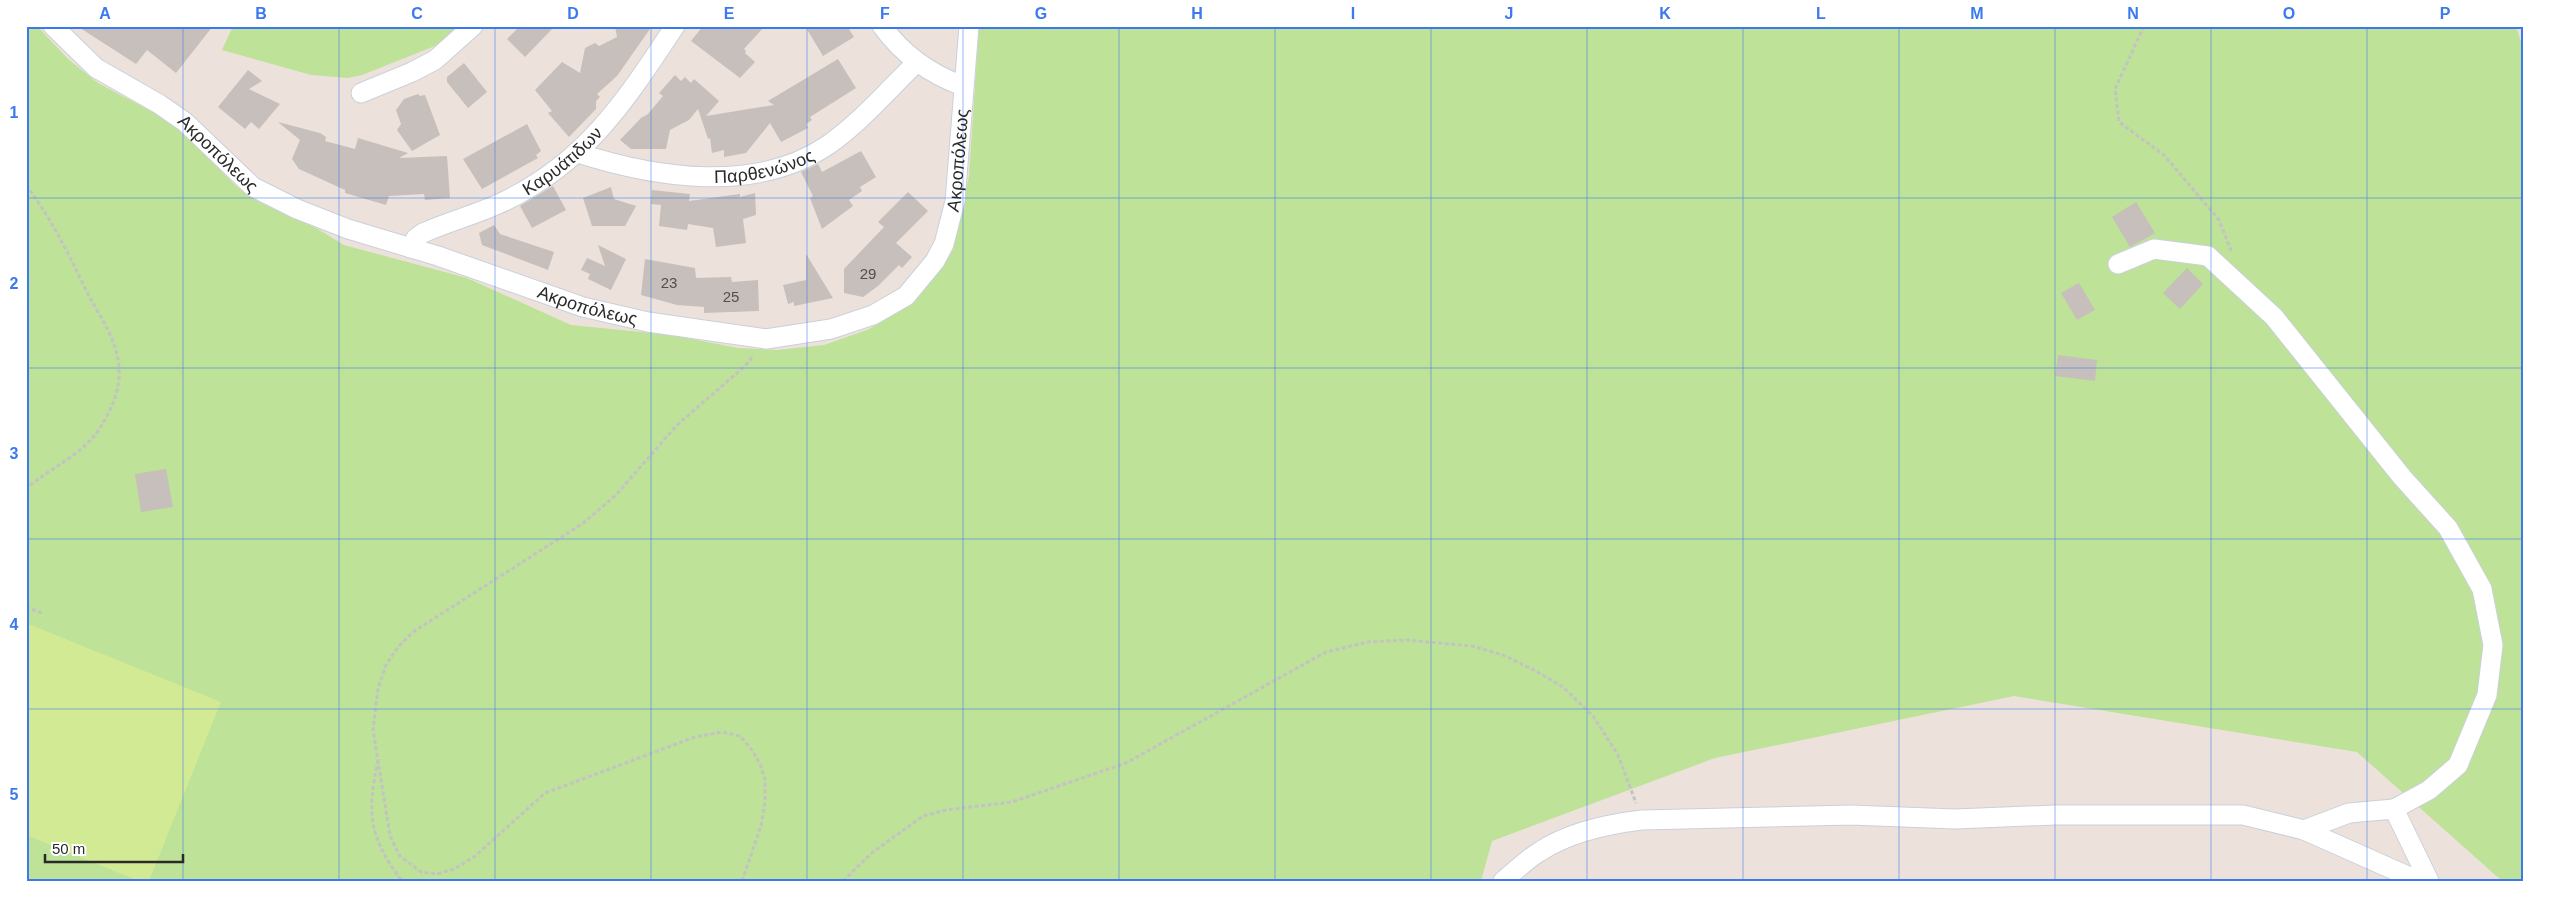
<svg xmlns="http://www.w3.org/2000/svg" width="2550" height="907" font-family="Arial,sans-serif">
<rect width="100%" height="100%" fill="#ece2db"/>
<g fill="#bde298">
<path d="M26 26H37L68 59 98 83 162 117 182 132 237 187 259 202 316 228 344 245 467 278 571 325 671 335 738 348 777 350 824 345 867 330 902 310 921 293 936 274 956 235 969 176 979 26H2516L2524 51V881H2502L2357 752 2014 696 1715 758 1492 841 1481 881H26Z"/>
<path d="M233 26H463L440 44 362 75 348 78 311 75 222 50Z"/>
</g>
<path fill="#d3ea94" d="M26 623 221 702 149 881H139L26 835Z"/>
<g fill="#c7bfbb">
<path d="M77 26H213L176 73 147 50 136 64Z"/>
<path d="M520 26H555L525 57 507 39Z"/>
<path d="M615 26H652L617 76 597 94 600 97 596 101V109L569 137 548 113 552 111 535 90 562 62 580 73 585 48 595 43 599 46 617 37Z"/>
<path d="M703 26H765L744 49 746 51 745 53 755 62 740 78 691 41Z"/>
<path d="M805 26H847L854 37 823 56Z"/>
<path d="M838 59 856 88 810 117 812 120 806 124 808 128 781 142 770 123 746 153 724 157V150L712 153 710 138 708 139 698 109 689 120 670 130 666 149H631L620 140 641 118 648 114 663 96 659 93 675 75 681 81 685 77 691 83 694 79 719 101 706 116 774 105 768 101Z"/>
<path d="M464 63 487 92 468 108 447 82V77Z"/>
<path d="M248 70 262 81 249 89 280 104 259 129 251 122 245 129 218 107Z"/>
<path d="M418 94 420 96 425 95 440 135 412 151 397 130 401 124 396 110 404 99Z"/>
<path d="M278 122 320 133 326 137 325 141 355 149 358 138 408 153 399 158 447 156 450 198 425 200 424 194 389 196 386 205 345 193V190L299 169 292 159 300 140Z"/>
<path d="M527 124 541 151 536 155 538 158 482 189 463 159Z"/>
<path d="M861 151 876 177 860 187 862 191 849 200 853 206 822 229 810 198 813 196 801 172 818 164 822 172Z"/>
<path d="M553 186 566 210 532 228 520 206Z"/>
<path d="M611 187 614 199 636 206 625 226H592L583 198Z"/>
<path d="M652 190 690 194 689 201 740 194V197L755 193 756 215 743 219 746 243 716 247 713 228 688 224 687 230 659 226 661 205 651 204Z"/>
<path d="M908 192 928 211 896 243 912 257 902 268 899 265 878 286 863 297 844 293V269L884 227 878 222Z"/>
<path d="M2136 202 2155 233 2130 247 2112 217Z"/>
<path d="M494 225 500 234 554 252 548 270 482 245 479 233Z"/>
<path d="M598 245 626 259 611 290 588 279 590 274 581 270 587 258 605 266Z"/>
<path d="M806 254 833 298 794 306V302L788 304 783 285 806 280Z"/>
<path d="M645 259 695 268 696 278 731 277 732 282 758 280 759 311 704 313V307L677 305 641 295Z"/>
<path d="M2187 268 2203 284 2180 309 2163 293Z"/>
<path d="M2079 283 2095 310 2077 320 2061 293Z"/>
<path d="M2058 355 2097 360 2095 381 2055 376Z"/>
<path d="M166 469 173 507 141 512 135 474Z"/>
</g>
<g fill="none" stroke-linecap="round" stroke-linejoin="round">
<defs>
<g id="minor">
<path id="s1" d="M53 26 96 68 159 104 185 122 253 187 297 209 348 229 438 256 583 307 648 322 766 339 831 329 873 315 906 296 935 261 944 244 955 201 969 26"/>
<path d="M882 26C903 55 930 74 963 86"/>
<path d="M361 93 412 72 435 60 473 26"/>
<path id="s2" d="M578 153C656 178 756 194 828 145 861 122 888 90 917 62"/>
<path id="s3" d="M411 248 416 238 423 233C450 221 478 214 505 201 587 161 626 100 675 26"/>
<path d="M2118 264 2154 249 2208 256 2274 317 2402 477 2448 528 2482 589 2493 645 2487 695 2458 765 2429 790 2394 809 2429 881"/>
<path d="M2304 830 2349 813 2394 809"/>
<path d="M1503 881C1515 871 1526 860 1539 852 1569 832 1608 824 1642 820L1851 815 1955 819 2055 815H2243L2304 830 2419 881"/>
</g>
</defs>
<use href="#minor" stroke="#cad0db" stroke-width="21"/>
<g stroke="#c3c3c3" stroke-width="3" stroke-dasharray="4 2.5" stroke-linecap="butt">
<path d="M2144 26 2115 89 2119 122 2164 155 2219 220 2232 253"/>
<path d="M26 185C52 220 66 249 85 288 98 315 116 335 119 367 121 389 111 410 100 428 83 455 49 468 26 489"/>
<path d="M26 607 42 613"/>
<path d="M378 760C367 813 368 836 402 881"/>
<path d="M742 881 761 826 765 802V780L760 764 752 750 740 736 722 732 695 737 545 793 474 857 454 869 437 874 421 872 400 856 390 836 373 730 378 689 386 665 398 647 413 632 582 524 616 495 676 426 745 366 754 355"/>
<path d="M843 881 873 852 923 816 946 810 1012 802 1126 763 1326 652 1368 642 1406 640 1472 646 1503 655 1536 671 1563 687 1593 716 1618 755 1636 803"/>
</g>
<use href="#minor" stroke="#fff" stroke-width="19"/>
</g>
<path fill="none" stroke="#3b79ef" stroke-width="1" stroke-opacity="0.55" d="M183 26V881M339 26V881M495 26V881M651 26V881M807 26V881M963 26V881M1119 26V881M1275 26V881M1431 26V881M1587 26V881M1743 26V881M1899 26V881M2055 26V881M2211 26V881M2367 26V881M26 198H2524M26 368H2524M26 539H2524M26 709H2524"/>
<g text-anchor="middle" dominant-baseline="central" stroke-width="4.5" stroke-linejoin="round" paint-order="stroke">
<g font-size="15" fill="#514f4e">
<text x="868" y="273">29</text>
<text x="669" y="282">23</text>
<text x="731" y="296">25</text>
</g>
<g font-size="18" fill="#2a2a2a" stroke="#fff">
<text stroke="none"><textPath href="#s1" startOffset="210">Ακροπόλεως</textPath></text>
<text stroke="none"><textPath href="#s3" startOffset="178">Καρυάτιδων</textPath></text>
<text stroke="none"><textPath href="#s1" startOffset="1094">Ακροπόλεως</textPath></text>
<text stroke="none"><textPath href="#s2" startOffset="190">Παρθενώνος</textPath></text>
<text stroke="none"><textPath href="#s1" startOffset="614">Ακροπόλεως</textPath></text>
</g>
</g>
<rect width="2550" height="907" fill="none" stroke="#ffffff" stroke-width="55"/>
<path d="M45 854v8h138v-8" fill="none" stroke="#2a2a2a" stroke-width="2.5"/>
<text x="52" y="854" font-size="15" fill="#2a2a2a" stroke="#ffffff" stroke-width="4" paint-order="stroke">50 m</text>
<rect x="28" y="28" width="2494" height="852" fill="none" stroke="#3b79ef" stroke-width="2"/>
<g font-size="16" text-anchor="middle" font-weight="bold" fill="#3b79ef">
<text x="105" y="19">A</text>
<text x="261" y="19">B</text>
<text x="417" y="19">C</text>
<text x="573" y="19">D</text>
<text x="729" y="19">E</text>
<text x="885" y="19">F</text>
<text x="1041" y="19">G</text>
<text x="1197" y="19">H</text>
<text x="1353" y="19">I</text>
<text x="1509" y="19">J</text>
<text x="1665" y="19">K</text>
<text x="1821" y="19">L</text>
<text x="1977" y="19">M</text>
<text x="2133" y="19">N</text>
<text x="2289" y="19">O</text>
<text x="2445" y="19">P</text>
<text x="14" y="118">1</text>
<text x="14" y="289">2</text>
<text x="14" y="459">3</text>
<text x="14" y="630">4</text>
<text x="14" y="800">5</text>
</g>
</svg>
